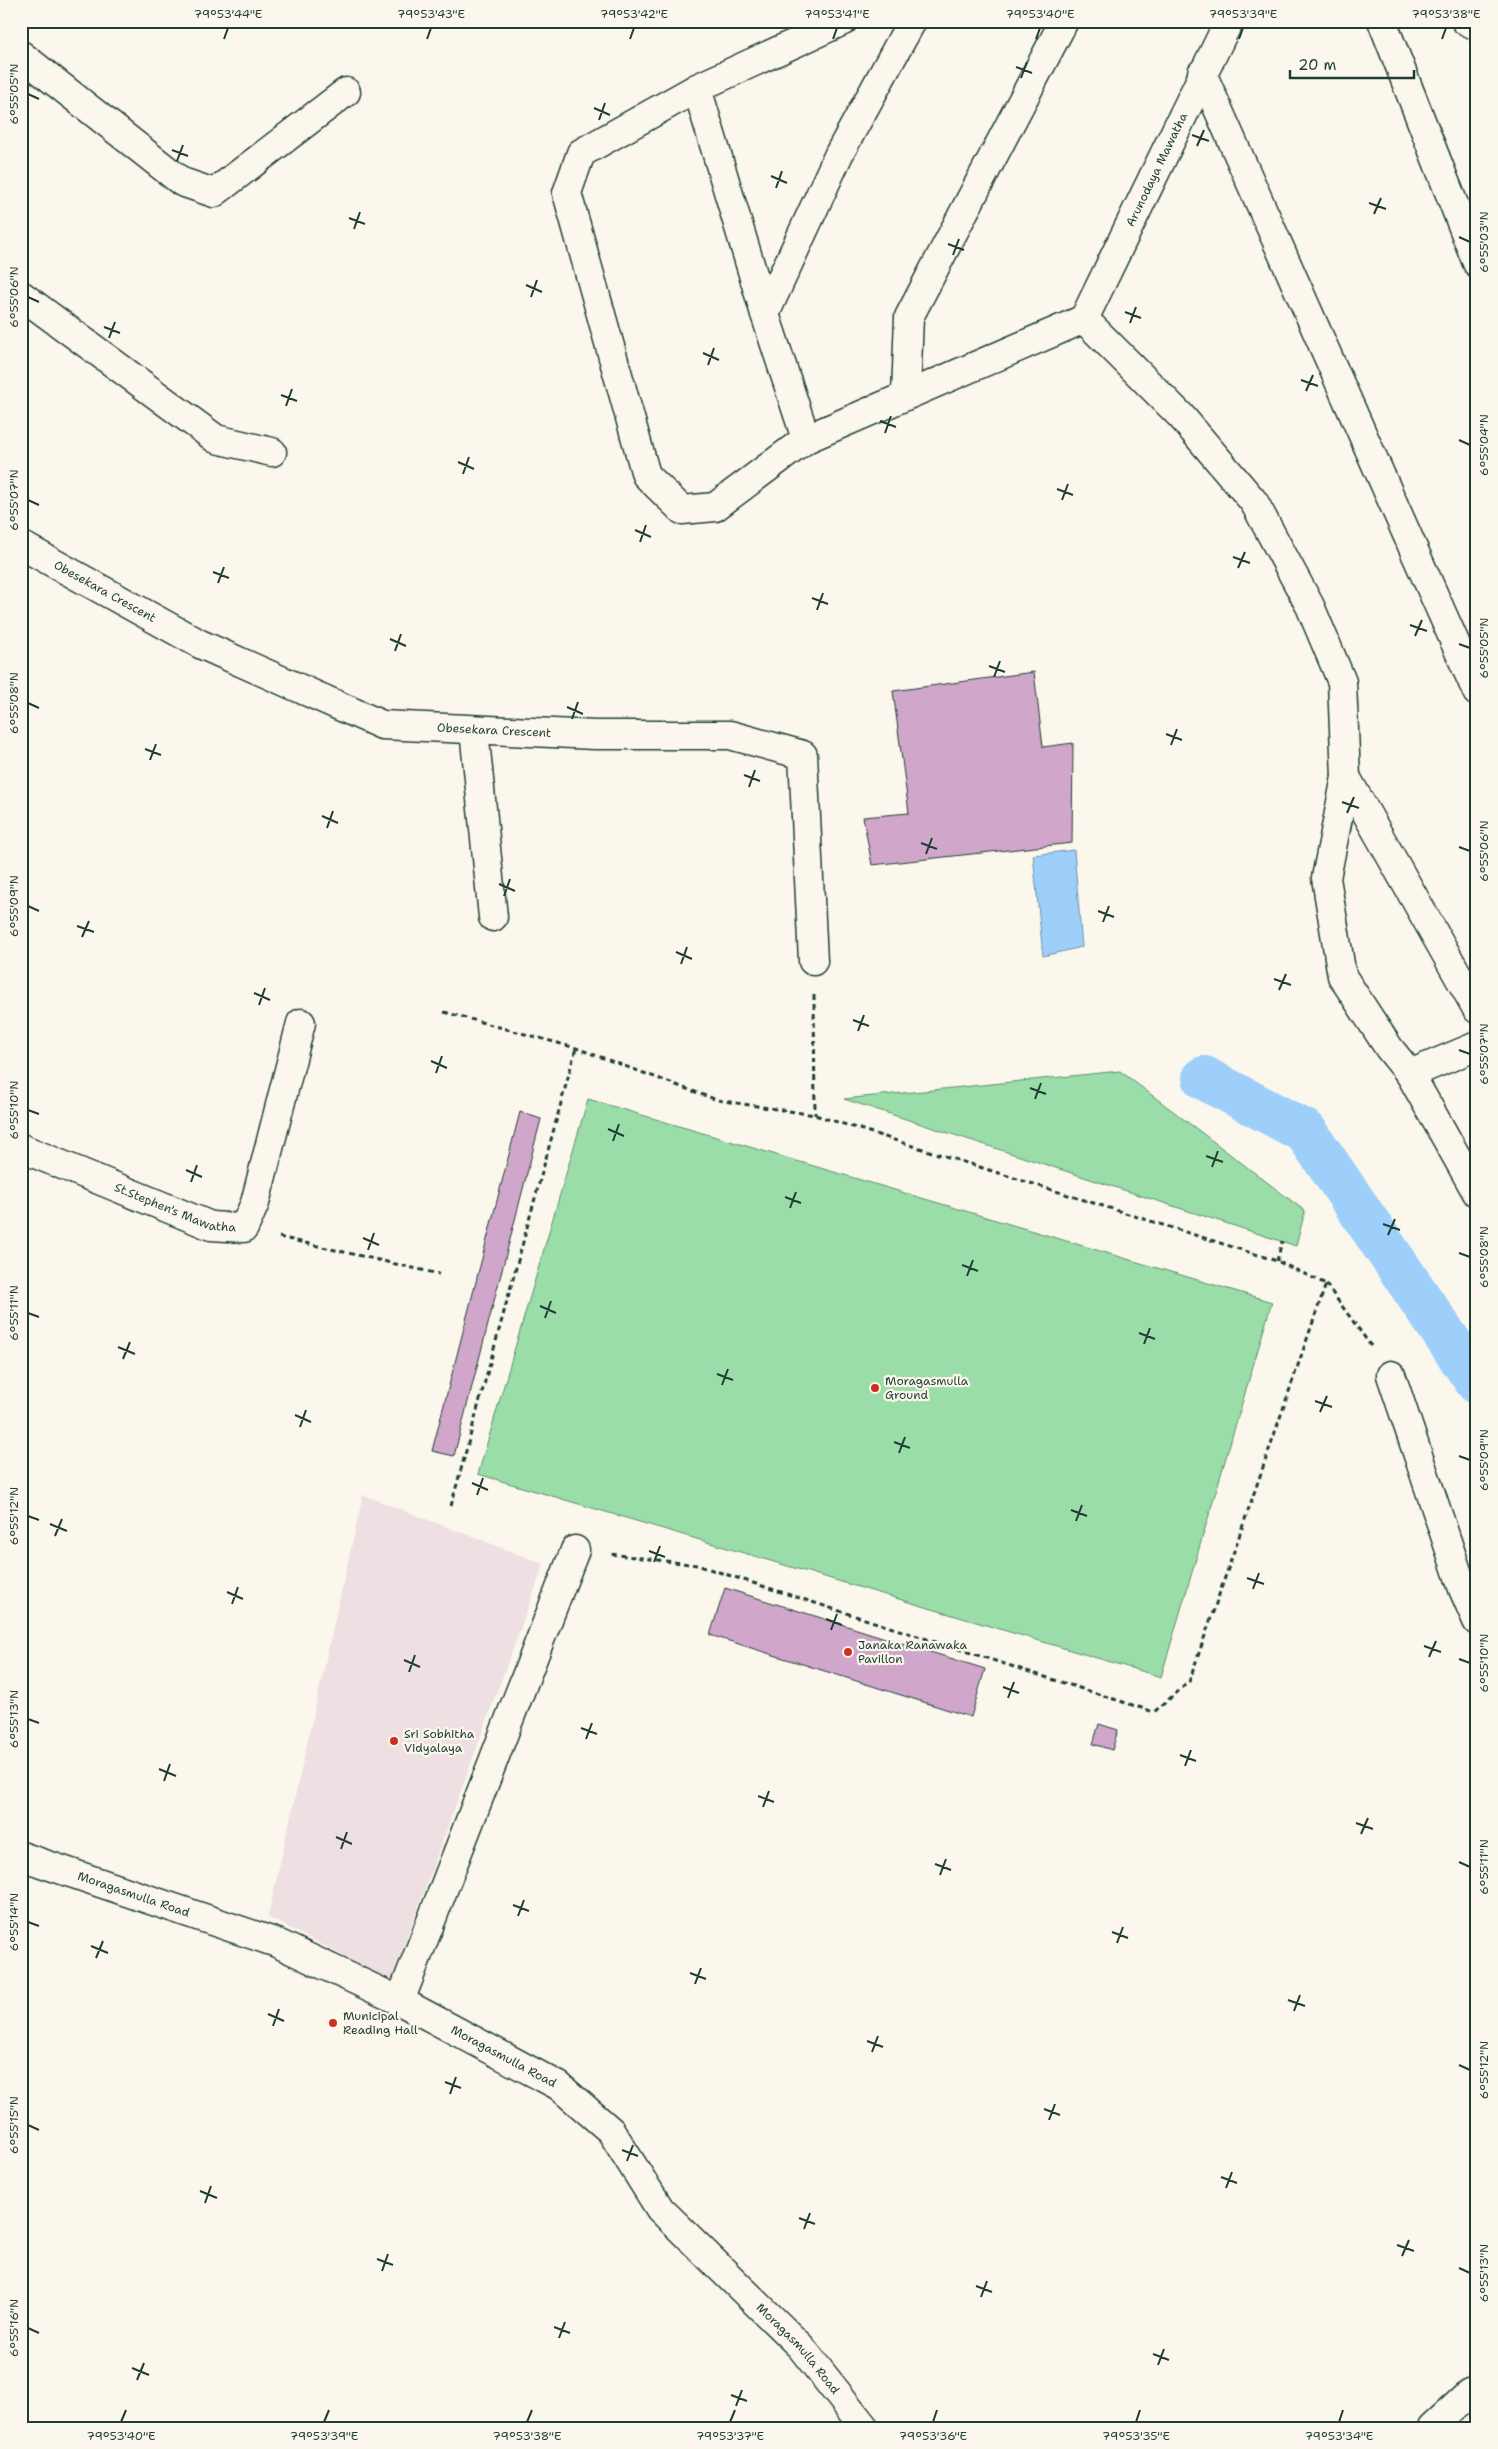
<svg xmlns="http://www.w3.org/2000/svg" width="1498" height="2449" font-family="'Shantell Sans',sans-serif">
<rect width="100%" height="100%" fill="#fbf7ec"/>
<filter id="ink" filterUnits="userSpaceOnUse"><feTurbulence type="fractalNoise" baseFrequency=".02" numOctaves="2"/><feDisplacementMap in="SourceGraphic" scale="10" xChannelSelector="R" yChannelSelector="G"/><feConvolveMatrix kernelMatrix="1 2 1 2 8 2 1 2 1" color-interpolation-filters="sRGB"/></filter>
<g filter="url(#ink)">
<path fill="#eedfe2" d="M363 1495 544 1564 391 1981 268 1917Z"/>
<g fill="#9adda8" stroke="#5c8d6e">
<path d="M1120 1071 1305 1211 1296 1246 844 1099Z"/>
<path d="M588 1099 1272 1302 1161 1677 478 1474Z"/>
</g>
<path fill="#9dcffa" stroke="#6b95ab" d="M1074 850 1082 947 1043 956 1033 855Z"/>
<g fill="none" stroke-linecap="round" stroke-linejoin="round">
<path stroke="#9dcffa" stroke-width="44" d="M1204 1078 1306 1132 1477 1382"/>
</g>
<g fill="#d0a6cb" stroke="#1f3d34">
<path d="M1034 672 1043 747 1073 743 1072 843 872 865 863 817 909 813 893 691Z"/>
<path d="M520 1112 541 1119 454 1456 432 1451Z"/>
<path d="M725 1588 985 1669 971 1717 710 1635Z"/>
<path d="M1099 1724 1118 1730 1112 1750 1093 1744Z"/>
</g>
<g fill="none" stroke-linecap="round" stroke-linejoin="round">
<defs>
<g id="minor">
<path d="M843 21 697 88 581 153 567 193 646 475 682 510 715 507 806 439 1084 319"/>
<path d="M1382 21 1477 263"/>
<path d="M1466 21 1477 26"/>
<path d="M21 55 182 182 214 193 346 92"/>
<path d="M1202 73 1477 692"/>
<path d="M697 88 765 314 806 439"/>
<path d="M21 295 216 439 272 452"/>
<path d="M765 314 839 154 912 21"/>
<path d="M1084 319 1181 416 1254 502 1310 606 1342 682 1346 777 1326 878 1342 976 1389 1048 1410 1074 1477 1193"/>
<path id="s1" d="M1084 319 1229 21"/>
<path d="M906 394 909 317 1064 21"/>
<path id="s2" d="M21 545 200 644 382 725 595 735H730L803 755 813 961"/>
<path d="M474 730 493 917"/>
<path d="M1346 777 1477 1009"/>
<path d="M1410 1074 1477 1046"/>
<path id="s3" d="M21 1148 211 1226 244 1228 255 1203 301 1023"/>
<path d="M1391 1375 1463 1589 1477 1621"/>
<path id="s4" d="M21 1856 277 1943 400 2001 559 2086 611 2131 660 2209 801 2347 865 2428"/>
<path d="M400 2001 575 1550"/>
<path d="M1432 2428 1469 2394 1477 2391"/>
</g>
</defs>
<use href="#minor" stroke="#1f3d34" stroke-width="31"/>
<g stroke="#1f3d34" stroke-width="3" stroke-dasharray="5 4" stroke-linecap="butt">
<path d="M814 995 815 1115"/>
<path d="M444 1012 576 1048 717 1100 815 1115 1277 1261 1326 1284 1189 1682 1154 1712 697 1565 610 1554"/>
<path d="M279 1237 439 1274"/>
<path d="M1277 1261 1282 1241"/>
<path d="M1326 1284 1371 1346"/>
<path d="M451 1506 576 1048"/>
</g>
<use href="#minor" stroke="#fbf7ec" stroke-width="28"/>
</g>
</g>
<path fill="none" stroke="#1f3d34" stroke-width="2" d="M224 39 228 28M427 39 431 28M630 39 634 28M833 39 837 28M1036 39 1040 28M1239 39 1243 28M1442 39 1446 28M1016 67 1032 73M1021 78 1027 62M28 94 39 99M594 108 610 115M599 120 605 103M1192 135 1209 141M1197 146 1204 130M172 150 188 156M177 161 183 145M771 176 787 183M776 188 782 171M1369 203 1386 209M1374 214 1381 198M349 218 365 224M354 229 360 212M1459 237 1470 242M948 244 964 250M953 255 959 239M526 285 542 292M28 297 39 302M531 297 537 280M1125 312 1141 318M1130 323 1136 307M104 327 120 333M109 338 115 322M703 353 719 360M708 365 714 348M1301 380 1318 386M1306 391 1313 375M281 395 297 401M286 406 292 389M880 421 896 427M885 433 891 416M1459 440 1470 445M458 462 474 469M463 474 469 457M1057 489 1073 495M28 500 39 505M1062 500 1068 484M635 530 651 537M640 542 646 525M1233 557 1250 563M1238 568 1245 552M213 572 229 578M218 583 224 567M812 598 828 604M817 610 823 593M1410 625 1427 631M1415 636 1422 620M390 639 406 646M1459 644 1470 648M395 651 401 634M989 666 1005 672M994 677 1000 661M28 703 39 708M567 707 583 714M572 719 578 702M1166 734 1182 740M1171 745 1177 729M145 749 161 755M150 760 156 744M744 775 760 781M749 787 755 770M1342 802 1359 808M1347 813 1354 797M322 816 338 823M327 828 333 811M921 843 937 849M1459 847 1470 851M926 854 932 838M499 884 515 891M504 896 510 879M28 906 39 911M1098 911 1114 917M1103 922 1109 906M77 926 94 932M82 937 89 921M676 952 692 959M681 964 687 947M1274 979 1291 985M1279 990 1286 974M254 993 270 1000M259 1005 265 988M853 1020 869 1026M858 1031 864 1015M1459 1050 1470 1054M431 1061 447 1068M436 1073 442 1056M1030 1088 1046 1094M1035 1099 1041 1083M28 1110 39 1114M608 1129 624 1136M613 1141 619 1124M1206 1156 1223 1162M1212 1167 1218 1151M186 1170 202 1177M191 1182 197 1165M785 1197 801 1203M790 1208 796 1192M1383 1224 1400 1230M1388 1235 1395 1219M363 1238 379 1245M368 1250 374 1233M1459 1253 1470 1257M962 1265 978 1271M967 1276 973 1260M540 1306 556 1313M28 1313 39 1317M545 1318 551 1301M1139 1333 1155 1339M1144 1344 1150 1328M118 1347 135 1354M123 1359 130 1342M717 1374 733 1380M722 1385 728 1369M1315 1401 1332 1407M1320 1412 1327 1396M295 1415 311 1422M300 1427 306 1410M894 1442 910 1448M899 1453 905 1437M1459 1456 1470 1460M472 1483 488 1490M477 1495 483 1478M1071 1510 1087 1516M28 1516 39 1520M1076 1521 1082 1505M50 1524 67 1531M55 1536 62 1519M649 1551 665 1557M654 1562 660 1546M1247 1578 1264 1584M1253 1589 1259 1573M227 1592 243 1599M232 1604 238 1587M826 1619 842 1625M831 1630 837 1614M1424 1646 1441 1652M1429 1657 1436 1641M1459 1659 1470 1663M404 1660 420 1667M409 1672 415 1655M1003 1687 1019 1693M1008 1698 1014 1682M28 1719 39 1723M581 1728 597 1734M586 1739 592 1723M1180 1755 1196 1761M1185 1766 1191 1750M159 1769 176 1776M164 1781 170 1764M758 1796 774 1802M763 1807 769 1791M1356 1823 1373 1829M1361 1834 1368 1818M336 1837 352 1844M341 1849 347 1832M1459 1862 1470 1867M935 1864 951 1870M940 1875 946 1859M513 1905 529 1911M518 1916 524 1900M28 1922 39 1926M1112 1932 1128 1938M1117 1943 1123 1927M91 1946 108 1953M96 1958 103 1941M690 1973 706 1979M695 1984 701 1968M1288 2000 1305 2006M1294 2011 1300 1995M268 2014 284 2021M273 2026 279 2009M867 2041 883 2047M872 2052 878 2036M1459 2065 1470 2070M445 2082 461 2088M450 2094 456 2077M1044 2109 1060 2115M1049 2120 1055 2104M28 2125 39 2130M622 2150 638 2156M627 2161 633 2145M1221 2177 1237 2183M1226 2188 1232 2172M200 2191 217 2198M205 2203 211 2186M799 2218 815 2224M804 2229 810 2213M1397 2245 1414 2251M1402 2256 1409 2240M377 2259 393 2265M1459 2268 1470 2273M382 2271 388 2254M976 2286 992 2292M981 2297 987 2281M554 2327 570 2333M28 2328 39 2333M559 2338 565 2322M1153 2354 1169 2360M1158 2365 1164 2349M132 2368 149 2375M137 2380 144 2363M731 2395 747 2401M736 2406 742 2390M121 2422 126 2410M324 2422 329 2410M527 2422 532 2410M730 2422 735 2410M933 2422 937 2410M1136 2422 1140 2410M1339 2422 1343 2410"/>
<g fill="#c8321e" stroke="#fbf7ec" stroke-width="2">
<circle cx="875" cy="1388" r="5"/>
<circle cx="848" cy="1652" r="5"/>
<circle cx="394" cy="1741" r="5"/>
<circle cx="333" cy="2023" r="5"/>
</g>
<g text-anchor="middle" dominant-baseline="central" stroke-width="4.5" stroke-linejoin="round" paint-order="stroke">
<g font-size="12" fill="#1f3d34" stroke="#fbf7ec">
<text stroke="none"><textPath href="#s1" startOffset="166">Arunodaya Mawatha</textPath></text>
<text stroke="none"><textPath href="#s2" startOffset="96">Obesekara Crescent</textPath></text>
<text stroke="none"><textPath href="#s2" startOffset="516">Obesekara Crescent</textPath></text>
<text stroke="none"><textPath href="#s3" startOffset="166">St.Stephen's Mawatha</textPath></text>
<text stroke="none"><textPath href="#s4" startOffset="119">Moragasmulla Road</textPath></text>
<text stroke="none"><textPath href="#s4" startOffset="524">Moragasmulla Road</textPath></text>
<text stroke="none"><textPath href="#s4" startOffset="944">Moragasmulla Road</textPath></text>
</g>
<g font-size="12" fill="#1f3d34" stroke="#fbf7ec" text-anchor="start">
<text x="885" y="1381">Moragasmulla<tspan x="885" dy="14">Ground</tspan></text>
<text x="858" y="1645">Janaka Ranawaka<tspan x="858" dy="14">Pavillon</tspan></text>
<text x="404" y="1734">Sri Sobhitha<tspan x="404" dy="14">Vidyalaya</tspan></text>
<text x="343" y="2016">Municipal<tspan x="343" dy="14">Reading Hall</tspan></text>
</g>
</g>
<rect width="1498" height="2449" fill="none" stroke="#fbf7ec" stroke-width="55"/>
<path d="M1290 70v8h124v-8" fill="none" stroke="#1f3d34" stroke-width="2.5"/>
<text x="1298" y="70" font-size="15" fill="#1f3d34" stroke="#fbf7ec" stroke-width="4" paint-order="stroke">20 m</text>
<rect x="28" y="28" width="1442" height="2394" fill="none" stroke="#1f3d34" stroke-width="2"/>
<g font-size="12" text-anchor="middle" fill="#1f3d34">
<text x="228" y="18">79°53'44"E</text>
<text x="431" y="18">79°53'43"E</text>
<text x="634" y="18">79°53'42"E</text>
<text x="837" y="18">79°53'41"E</text>
<text x="1040" y="18">79°53'40"E</text>
<text x="1243" y="18">79°53'39"E</text>
<text x="1446" y="18">79°53'38"E</text>
<text transform="translate(14 94) rotate(-90)" y="4">6°55'05"N</text>
<text transform="translate(1484 242) rotate(-90)" y="4">6°55'03"N</text>
<text transform="translate(14 297) rotate(-90)" y="4">6°55'06"N</text>
<text transform="translate(1484 445) rotate(-90)" y="4">6°55'04"N</text>
<text transform="translate(14 500) rotate(-90)" y="4">6°55'07"N</text>
<text transform="translate(1484 648) rotate(-90)" y="4">6°55'05"N</text>
<text transform="translate(14 703) rotate(-90)" y="4">6°55'08"N</text>
<text transform="translate(1484 851) rotate(-90)" y="4">6°55'06"N</text>
<text transform="translate(14 906) rotate(-90)" y="4">6°55'09"N</text>
<text transform="translate(1484 1054) rotate(-90)" y="4">6°55'07"N</text>
<text transform="translate(14 1110) rotate(-90)" y="4">6°55'10"N</text>
<text transform="translate(1484 1257) rotate(-90)" y="4">6°55'08"N</text>
<text transform="translate(14 1313) rotate(-90)" y="4">6°55'11"N</text>
<text transform="translate(1484 1460) rotate(-90)" y="4">6°55'09"N</text>
<text transform="translate(14 1516) rotate(-90)" y="4">6°55'12"N</text>
<text transform="translate(1484 1663) rotate(-90)" y="4">6°55'10"N</text>
<text transform="translate(14 1719) rotate(-90)" y="4">6°55'13"N</text>
<text transform="translate(1484 1867) rotate(-90)" y="4">6°55'11"N</text>
<text transform="translate(14 1922) rotate(-90)" y="4">6°55'14"N</text>
<text transform="translate(1484 2070) rotate(-90)" y="4">6°55'12"N</text>
<text transform="translate(14 2125) rotate(-90)" y="4">6°55'15"N</text>
<text transform="translate(1484 2273) rotate(-90)" y="4">6°55'13"N</text>
<text transform="translate(14 2328) rotate(-90)" y="4">6°55'16"N</text>
<text x="121" y="2440">79°53'40"E</text>
<text x="324" y="2440">79°53'39"E</text>
<text x="527" y="2440">79°53'38"E</text>
<text x="730" y="2440">79°53'37"E</text>
<text x="933" y="2440">79°53'36"E</text>
<text x="1136" y="2440">79°53'35"E</text>
<text x="1339" y="2440">79°53'34"E</text>
</g>
</svg>
